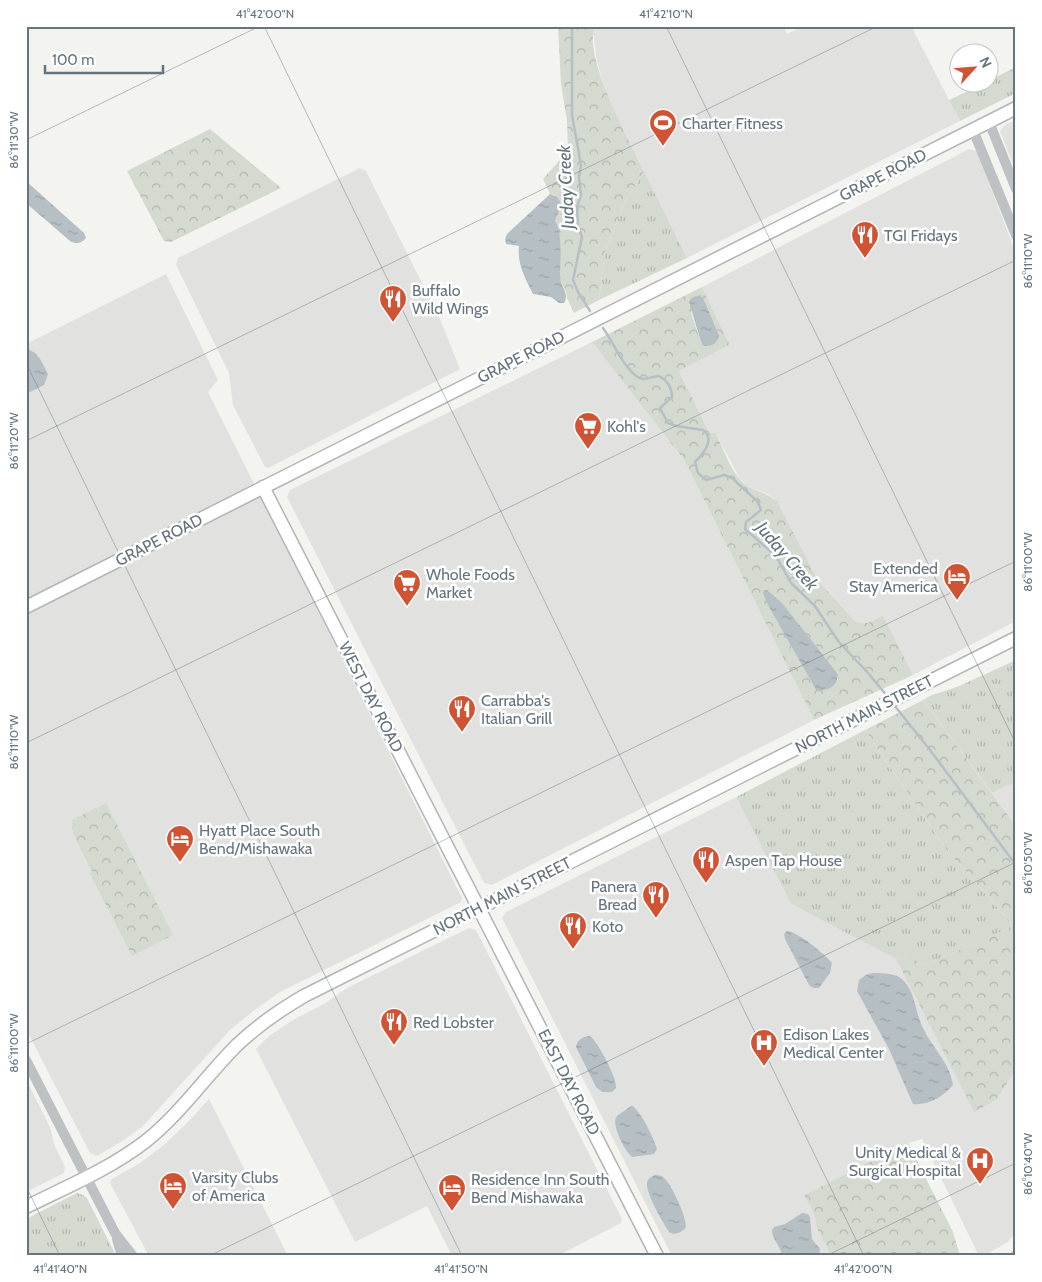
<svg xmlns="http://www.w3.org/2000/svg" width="1042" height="1282" font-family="Cabin,sans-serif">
<defs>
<pattern id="grass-tufts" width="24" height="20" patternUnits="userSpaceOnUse" patternTransform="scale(1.25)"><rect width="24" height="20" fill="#d5dad1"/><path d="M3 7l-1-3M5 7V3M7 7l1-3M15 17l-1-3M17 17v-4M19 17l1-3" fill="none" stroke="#b0b5af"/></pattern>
<pattern id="forest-crowns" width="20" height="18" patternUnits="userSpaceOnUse" patternTransform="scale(1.25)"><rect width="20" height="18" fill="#d5dad1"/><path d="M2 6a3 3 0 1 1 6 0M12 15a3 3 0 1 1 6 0" fill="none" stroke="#b0b5af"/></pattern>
<pattern id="water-ripples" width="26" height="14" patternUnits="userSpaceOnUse" patternTransform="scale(1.25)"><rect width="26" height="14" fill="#b6c0c4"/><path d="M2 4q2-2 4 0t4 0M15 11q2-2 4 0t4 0" fill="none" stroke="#98a1a4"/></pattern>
</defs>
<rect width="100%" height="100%" fill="#f3f3f0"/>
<g fill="#e1e2e0">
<path d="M595 26H783L787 34 804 26H911L960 121 687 258 609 101 597 62 593 32Z"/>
<path d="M1016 120V172L1000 131 1005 125Z"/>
<path d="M969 149 977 151 1016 254V621L913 675 883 615 868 623 856 622 819 582 777 501 768 494 747 486 740 479 715 432 710 434 679 371 730 345 702 287Z"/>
<path d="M360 168 366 171 440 319 460 369 268 468 265 467 233 405 229 373 176 265 178 258Z"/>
<path d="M166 274 218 380 208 392 462 898 461 902 280 992 256 1009 230 1030 143 1126 124 1140 97 1156 90 1153 26 1029V344Z"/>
<path d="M592 342 684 460 814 720 492 885 484 883 287 497 290 490Z"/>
<path d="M1016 782V826L992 793Z"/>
<path d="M736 797 791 904 896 959 974 1111 996 1100 1016 1070V1232L1008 1242 983 1256H979L922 1139 908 1143 804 1195 813 1212 818 1231 831 1256H672L502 918 506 912Z"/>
<path d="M469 928 476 930 622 1219 621 1223 557 1256H452L427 1206 355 1242 256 1049 269 1036 293 1020 324 1004 347 988Z"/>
<path d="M26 1079 50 1127 54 1144 65 1167 64 1173 26 1192Z"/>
<path d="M209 1099 288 1256H149L110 1183 112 1179 140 1163 164 1145 190 1120Z"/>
</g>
<g fill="url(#grass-tufts)">
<path d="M1016 67V93L960 121 949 100 985 83 990 82V80Z"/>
<path d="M644 171 687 258 599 300 605 251 625 202Z"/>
<path d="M1016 660V782L992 793 923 700 932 695 957 687Z"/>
<path d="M865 730 946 849 1011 923 1010 928 924 966 904 952 896 959 791 904 736 797Z"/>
<path d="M77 1193 83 1195 87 1198 116 1256H26V1219Z"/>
</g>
<g fill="url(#forest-crowns)" fill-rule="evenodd">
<path d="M558 26H595C582 56 630 141 644 171L625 202 605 251 599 300 574 313 567 298 566 291 560 281V240L558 226 555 221 561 206 555 195 550 194 543 179 568 151 567 121 561 84Z"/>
<path d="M210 129 281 188 171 242 164 241 127 171Z"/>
<path d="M702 287 730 345 679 371 710 434 715 432C724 449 732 477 749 487 759 492 767 493 777 501L819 582 856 622 868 623 883 615 913 675 814 720 684 460 592 342ZM704 300 719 335 701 342 691 313ZM763 593 782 604 838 674V680L816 690Z"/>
<path d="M923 700 1016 826V1070L996 1100 974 1112 896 959 904 951 924 966 1009 928 1011 923 946 849 865 730Z"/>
<path d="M106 803 173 935 132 956 90 874 92 872 73 834 72 820Z"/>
<path d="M908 1143 953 1232 960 1256H831L818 1231 813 1212 804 1195Z"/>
</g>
<g fill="url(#water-ripples)">
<path d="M26 181 84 233 86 238C81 243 77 245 70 241L26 203Z"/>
<path d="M550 194C566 199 560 209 555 221 563 230 560 264 560 277 560 287 570 292 564 303H559L551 297 533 294C525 278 517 264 519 246L506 244 505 239 507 234Z"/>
<path d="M700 295 704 300 719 335C718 343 713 346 705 346L701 342 689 302 691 298Z"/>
<path d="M26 349C38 351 43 364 48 374L44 385 26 394Z"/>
<path d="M764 590H767L782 603 838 674C838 687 827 691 816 690L767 603 763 593Z"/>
<path d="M787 931C800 933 823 953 832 963L830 973 819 988H813L809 985 785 939 784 934Z"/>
<path d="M872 973C879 973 892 973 899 977 915 987 915 1011 922 1026 931 1047 950 1062 953 1085 944 1096 928 1106 913 1104L889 1049 857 991 859 980 866 975Z"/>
<path d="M590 1036C598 1042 617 1078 616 1088L612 1092H602L596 1087 576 1047C577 1040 583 1036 590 1036Z"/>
<path d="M631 1106H633C644 1117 652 1135 657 1149L654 1154 632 1157C624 1150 615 1131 615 1120L617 1116Z"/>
<path d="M655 1175C659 1175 663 1176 666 1180 673 1188 686 1216 686 1227 683 1232 676 1235 670 1233 664 1225 645 1192 647 1183 648 1178 651 1177 655 1175Z"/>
<path d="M802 1213 808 1214 810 1217 812 1239 820 1249 819 1256H782C780 1244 772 1240 772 1230L774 1227 785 1224Z"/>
</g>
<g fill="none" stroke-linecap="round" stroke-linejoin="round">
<g stroke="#b6c0c4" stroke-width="2.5">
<path d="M572 26V115L581 165 579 177 581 195 577 207 578 225 582 237 573 280 578 292 590 311"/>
<path d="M603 328C611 338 629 380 644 379 648 379 654 376 659 376 668 381 672 387 672 397L660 408 668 423 676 426 703 430C716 439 703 454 695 462L698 473 706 480 724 475 732 478 758 502 761 510 746 522 745 529 776 556 791 583 815 606 838 641 868 673 888 697"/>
<path d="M894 705 930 750 1016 865"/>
</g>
<defs>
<g id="major">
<path d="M263 487 657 1256"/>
<path d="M26 607 1016 108"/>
<path d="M26 1207C66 1187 110 1169 146 1141 180 1114 206 1076 237 1045 257 1026 280 1010 304 996L1016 638"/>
</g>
</defs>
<use href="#major" stroke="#b1b5b8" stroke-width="15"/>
<g stroke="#bdc1c4" stroke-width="10">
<path d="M989 122 1016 189"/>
<path d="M973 130 1016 235"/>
<path d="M26 1060 115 1233 133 1256"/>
<path d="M117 1239 122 1256"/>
<path d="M1015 1256 1016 1255"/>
</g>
<use href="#major" stroke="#fff" stroke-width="12"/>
</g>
<path fill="none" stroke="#65747e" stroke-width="1" stroke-opacity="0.45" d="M264 26 864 1256M666 26 1016 744M26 140 260 26M26 363 462 1256M26 441 878 26M26 743 1016 260M26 1044 1016 561M26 1186 60 1256M209 1256 1016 862M826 1256 1016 1163"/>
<defs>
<symbol id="stadium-pin" viewBox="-11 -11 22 30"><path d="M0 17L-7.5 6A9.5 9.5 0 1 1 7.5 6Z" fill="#d05333" stroke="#fff"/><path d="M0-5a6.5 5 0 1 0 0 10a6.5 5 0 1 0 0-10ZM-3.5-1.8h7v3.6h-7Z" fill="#fff"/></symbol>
<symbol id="restaurant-pin" viewBox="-11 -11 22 30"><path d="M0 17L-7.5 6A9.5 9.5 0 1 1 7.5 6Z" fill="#d05333" stroke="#fff"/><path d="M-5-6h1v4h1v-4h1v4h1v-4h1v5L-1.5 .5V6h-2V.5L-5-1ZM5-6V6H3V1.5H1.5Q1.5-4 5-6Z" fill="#fff"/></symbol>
<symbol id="supermarket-pin" viewBox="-11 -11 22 30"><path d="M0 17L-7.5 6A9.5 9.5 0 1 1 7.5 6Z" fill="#d05333" stroke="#fff"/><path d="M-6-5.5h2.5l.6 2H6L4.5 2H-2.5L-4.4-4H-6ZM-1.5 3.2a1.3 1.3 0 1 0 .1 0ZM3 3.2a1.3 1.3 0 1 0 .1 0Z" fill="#fff"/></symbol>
<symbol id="hotel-pin" viewBox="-11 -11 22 30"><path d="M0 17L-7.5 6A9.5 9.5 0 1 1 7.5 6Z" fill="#d05333" stroke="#fff"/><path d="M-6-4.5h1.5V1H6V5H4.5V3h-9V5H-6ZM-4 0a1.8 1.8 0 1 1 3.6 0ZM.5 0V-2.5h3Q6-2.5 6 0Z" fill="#fff"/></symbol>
<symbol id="hospital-pin" viewBox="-11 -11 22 30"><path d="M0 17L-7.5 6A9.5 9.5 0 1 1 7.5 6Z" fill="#d05333" stroke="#fff"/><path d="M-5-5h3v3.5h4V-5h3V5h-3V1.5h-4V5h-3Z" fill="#fff"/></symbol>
</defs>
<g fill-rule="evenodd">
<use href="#stadium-pin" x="647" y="107" width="32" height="43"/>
<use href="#restaurant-pin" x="849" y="219" width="32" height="43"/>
<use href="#restaurant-pin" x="377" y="283" width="32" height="43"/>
<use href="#supermarket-pin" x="572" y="410" width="32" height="43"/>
<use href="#hotel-pin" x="941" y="561" width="32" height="43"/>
<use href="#supermarket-pin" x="391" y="567" width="32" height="43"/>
<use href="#restaurant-pin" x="446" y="693" width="32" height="43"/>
<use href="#hotel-pin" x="164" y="823" width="32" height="43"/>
<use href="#restaurant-pin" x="690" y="844" width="32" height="43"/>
<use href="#restaurant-pin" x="640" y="879" width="32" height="43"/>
<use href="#restaurant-pin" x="557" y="910" width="32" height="43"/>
<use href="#restaurant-pin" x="378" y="1006" width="32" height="43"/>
<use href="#hospital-pin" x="748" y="1027" width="32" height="43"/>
<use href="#hospital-pin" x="964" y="1145" width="32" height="43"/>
<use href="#hotel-pin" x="157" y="1170" width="32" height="43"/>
<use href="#hotel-pin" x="436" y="1172" width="32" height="43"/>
</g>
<g text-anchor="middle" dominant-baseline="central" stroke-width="5" stroke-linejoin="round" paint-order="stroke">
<g font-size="16" fill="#65747e" stroke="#fff" text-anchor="start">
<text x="682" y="123">Charter Fitness</text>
<text x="884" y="235">TGI Fridays</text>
<text x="412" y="290">Buffalo<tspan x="412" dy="18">Wild Wings</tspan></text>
<text x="607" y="426">Kohl's</text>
<text x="938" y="568" text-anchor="end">Extended<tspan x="938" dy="18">Stay America</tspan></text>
<text x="426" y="574">Whole Foods<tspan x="426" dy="18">Market</tspan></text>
<text x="481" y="700">Carrabba's<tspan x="481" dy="18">Italian Grill</tspan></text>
<text x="199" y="830">Hyatt Place South<tspan x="199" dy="18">Bend/Mishawaka</tspan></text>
<text x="725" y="860">Aspen Tap House</text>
<text x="637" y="886" text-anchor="end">Panera<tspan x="637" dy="18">Bread</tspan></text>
<text x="592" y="926">Koto</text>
<text x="413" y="1022">Red Lobster</text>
<text x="783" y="1034">Edison Lakes<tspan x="783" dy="18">Medical Center</tspan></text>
<text x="961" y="1152" text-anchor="end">Unity Medical &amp;<tspan x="961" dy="18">Surgical Hospital</tspan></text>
<text x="192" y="1177">Varsity Clubs<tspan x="192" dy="18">of America</tspan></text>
<text x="471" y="1179">Residence Inn South<tspan x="471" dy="18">Bend Mishawaka</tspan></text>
</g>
<g font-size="16" fill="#65747e" stroke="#fff">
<text transform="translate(883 175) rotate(-27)">GRAPE ROAD</text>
<text transform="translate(521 357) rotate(-27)">GRAPE ROAD</text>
<text transform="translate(159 540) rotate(-27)">GRAPE ROAD</text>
<text transform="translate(371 697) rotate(63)">WEST DAY ROAD</text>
<text transform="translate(864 714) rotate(-27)">NORTH MAIN STREET</text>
<text transform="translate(502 896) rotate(-27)">NORTH MAIN STREET</text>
<text transform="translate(569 1082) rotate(63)">EAST DAY ROAD</text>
</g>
<g font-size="18" font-style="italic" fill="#61757b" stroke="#fff">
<text transform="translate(566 187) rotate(-93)">Juday Creek</text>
<text transform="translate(787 556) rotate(49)">Juday Creek</text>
</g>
</g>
<rect width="1042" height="1282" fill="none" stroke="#ffffff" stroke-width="55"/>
<g transform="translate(974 68) rotate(64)"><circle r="24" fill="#ffffff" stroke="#c1c7cb"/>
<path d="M0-4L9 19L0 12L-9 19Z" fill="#d05333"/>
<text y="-8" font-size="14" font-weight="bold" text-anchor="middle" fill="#65747e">N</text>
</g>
<path d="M45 65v8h118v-8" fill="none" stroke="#65747e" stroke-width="2.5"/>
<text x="52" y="65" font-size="15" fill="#65747e" stroke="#ffffff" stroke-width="4" paint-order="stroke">100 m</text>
<rect x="28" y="28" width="986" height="1226" fill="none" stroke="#65747e" stroke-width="2"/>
<g font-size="12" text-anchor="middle" fill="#65747e">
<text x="265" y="18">41°42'00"N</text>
<text x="666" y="18">41°42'10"N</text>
<text transform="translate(14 140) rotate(-90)" y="4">86°11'30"W</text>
<text transform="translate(1028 261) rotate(-90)" y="4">86°11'10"W</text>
<text transform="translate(14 441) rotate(-90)" y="4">86°11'20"W</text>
<text transform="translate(1028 562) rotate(-90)" y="4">86°11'00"W</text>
<text transform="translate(14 742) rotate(-90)" y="4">86°11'10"W</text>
<text transform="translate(1028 863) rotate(-90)" y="4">86°10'50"W</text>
<text transform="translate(14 1043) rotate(-90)" y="4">86°11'00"W</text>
<text transform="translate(1028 1164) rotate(-90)" y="4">86°10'40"W</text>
<text x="60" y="1273">41°41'40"N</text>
<text x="461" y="1273">41°41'50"N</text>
<text x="863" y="1273">41°42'00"N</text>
</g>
</svg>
